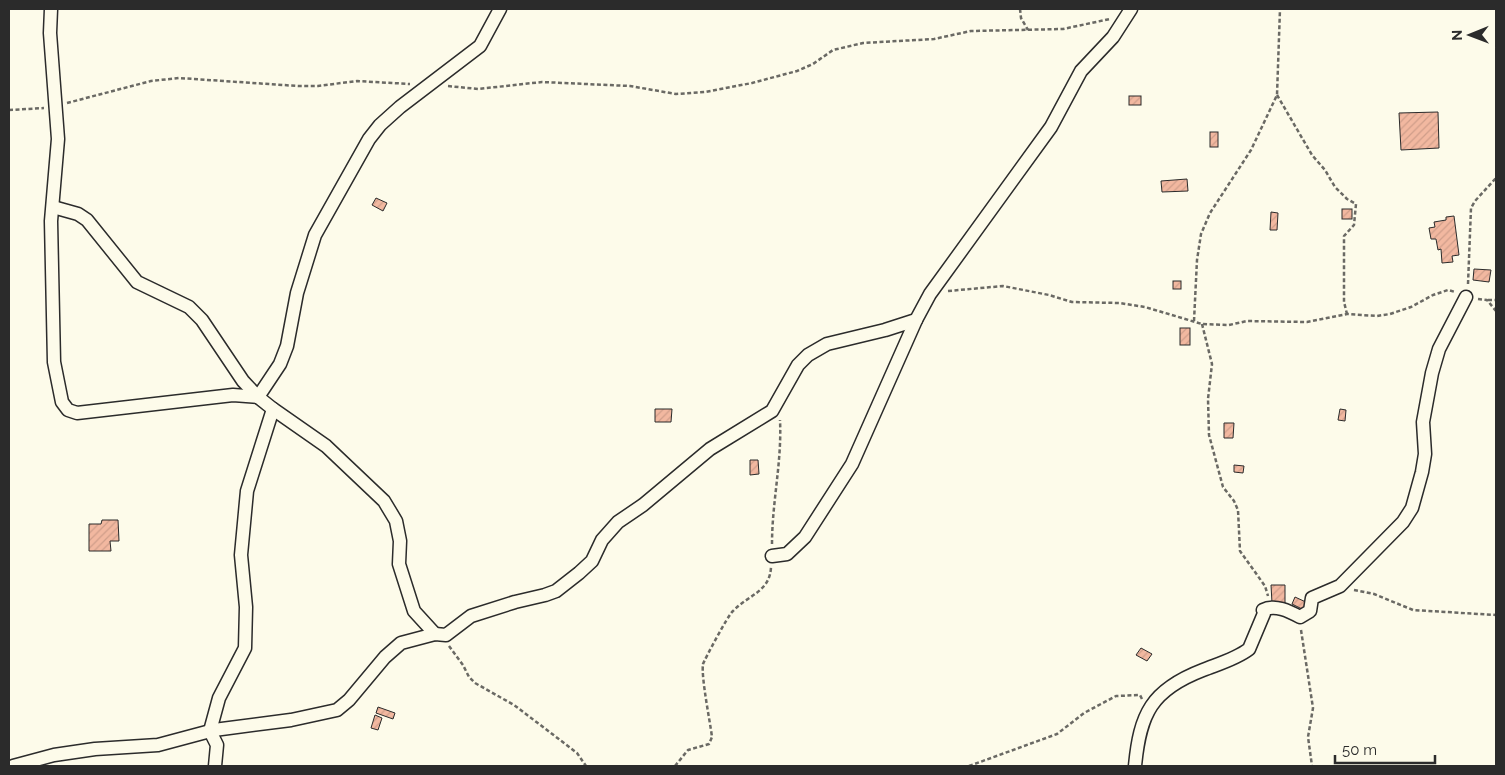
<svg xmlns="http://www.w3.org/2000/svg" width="1505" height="775" font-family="Raleway,sans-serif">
<defs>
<pattern id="building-hatch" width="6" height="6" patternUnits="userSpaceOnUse" patternTransform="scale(1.25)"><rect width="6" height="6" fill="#f2b8a0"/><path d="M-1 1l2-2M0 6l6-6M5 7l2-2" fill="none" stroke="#d09e8a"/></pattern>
</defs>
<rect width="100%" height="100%" fill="#fdfbea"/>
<g fill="url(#building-hatch)" stroke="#2b2b2b">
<rect x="1129" y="96" width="12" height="9"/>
<path d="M1438 112 1439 148 1401 150 1399 113Z"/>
<rect x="1210" y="132" width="8" height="15"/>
<path d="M1187 179 1188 191 1162 192 1161 181Z"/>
<path d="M376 198 387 203 383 211 372 205Z"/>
<rect x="1342" y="209" width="10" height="10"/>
<path d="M1271 212 1278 213 1277 230H1270Z"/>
<path d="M1454 216 1459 255 1452 256 1453 262 1442 263 1441 249 1438 250 1436 239H1431L1429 228 1435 227 1434 222 1446 220V217Z"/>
<path d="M1474 269 1491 270 1489 282 1473 280Z"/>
<rect x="1173" y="281" width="8" height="8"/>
<rect x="1180" y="328" width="10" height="17"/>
<path d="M655 409H672L671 422H655Z"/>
<path d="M1340 409 1346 410 1345 421 1338 420Z"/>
<path d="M1224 423H1234L1233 438H1224Z"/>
<path d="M750 460H758L759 474 750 475Z"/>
<path d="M1234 465 1244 466 1243 473 1234 472Z"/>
<path d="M102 520H118L119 541H110L111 551H89V524H101Z"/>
<path d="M1271 585H1285V603H1272Z"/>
<path d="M1295 597 1308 603 1304 610 1292 604Z"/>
<path d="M1141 648 1152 654 1147 661 1136 655Z"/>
<path d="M378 707 395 713 393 719 376 713Z"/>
<path d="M375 715 382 718 378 730 371 728Z"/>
</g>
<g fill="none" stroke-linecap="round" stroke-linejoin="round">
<defs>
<g id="street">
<path d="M51 9 50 33 58 139 51 221 54 362 62 402 68 410 77 413 233 395 258 397 280 364 287 346 297 293 315 235 369 139 380 125 400 107 480 46 500 9"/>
<path d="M53 207 78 214 87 220 137 282 189 307 202 320 243 381 258 397 273 409 247 491 241 555 246 607 245 648 219 698 210 731 217 745 215 766"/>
<path d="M273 409 326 446 384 501 396 521 400 541 399 564 414 611 435 634"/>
<path d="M772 556 787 554 805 537 852 464 916 320"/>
<path d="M13 766 54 755 95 749 158 745 214 730 291 720 337 710 349 700 385 657 401 643 435 634 446 635 471 616 515 602 545 595 556 591 579 573 592 561 602 540 618 522 643 505 710 449 772 411 798 365 808 355 827 344 885 330 916 320 930 294 1051 127 1081 71 1113 37 1131 9"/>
<path d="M1135 766C1140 714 1151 690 1203 670 1218 664 1236 659 1249 649L1265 611 1263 610C1275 604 1289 611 1300 617L1310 611 1312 598 1340 586 1403 522 1412 508 1422 472 1425 454 1423 422 1432 373 1439 349 1466 297"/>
</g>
</defs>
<use href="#street" stroke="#2b2b2b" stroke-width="15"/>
<g stroke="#6a6964" stroke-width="2.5" stroke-dasharray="4 2.5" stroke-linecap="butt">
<path d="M1020 9 1021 18 1028 30"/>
<path d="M448 86 478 89 542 82 630 86 676 94 705 92 752 83 797 71 813 64 833 50 863 43 934 39 971 31 1063 29 1110 19"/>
<path d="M1277 95 1312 155 1325 170 1335 187 1347 199 1356 204 1354 225 1344 236V302L1347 314"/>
<path d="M67 103 151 81 179 78 298 86H318L357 81 410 84"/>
<path d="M9 110 44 108"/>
<path d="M1468 284 1471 208 1475 201 1496 178"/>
<path d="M948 291 1003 286 1049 295 1072 302 1119 303 1145 307 1202 324 1229 325 1247 321 1307 322 1347 314 1377 316 1390 314 1411 307 1433 295 1448 290 1455 292"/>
<path d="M1478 299 1487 300 1496 311"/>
<path d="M1488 300H1496"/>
<path d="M1194 321 1197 260 1201 234 1210 213 1251 150 1277 95 1280 9"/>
<path d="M1202 324 1212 364 1208 399 1209 435 1223 487 1234 501 1238 510 1240 551 1265 586 1268 596"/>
<path d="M772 544C772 502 782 462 780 420"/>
<path d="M1354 590 1374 594 1413 610 1496 615"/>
<path d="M1301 630 1313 708 1308 737 1312 766"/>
<path d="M449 646 463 665 469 677 475 683 514 705 547 730 577 753 586 766"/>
<path d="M675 766 688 750 709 744 712 737C710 721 701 677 703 664 705 659 728 615 733 611 748 595 770 592 771 567"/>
<path d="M969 766 1057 734 1084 713 1116 696 1140 695 1142 699"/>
</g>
<use href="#street" stroke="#fdfbea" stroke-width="12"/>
</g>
<rect width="1505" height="775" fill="none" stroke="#2b2b2b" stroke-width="20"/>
<g transform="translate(1470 35) rotate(269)" stroke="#fdfbea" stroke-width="4" paint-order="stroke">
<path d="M0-4L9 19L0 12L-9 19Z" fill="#2b2b2b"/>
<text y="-8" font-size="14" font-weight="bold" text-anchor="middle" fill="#2b2b2b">N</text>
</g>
<path d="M1335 755v8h100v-8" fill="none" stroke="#2b2b2b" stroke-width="2.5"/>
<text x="1342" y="755" font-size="15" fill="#2b2b2b" stroke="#fdfbea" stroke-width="4" paint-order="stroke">50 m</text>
</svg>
